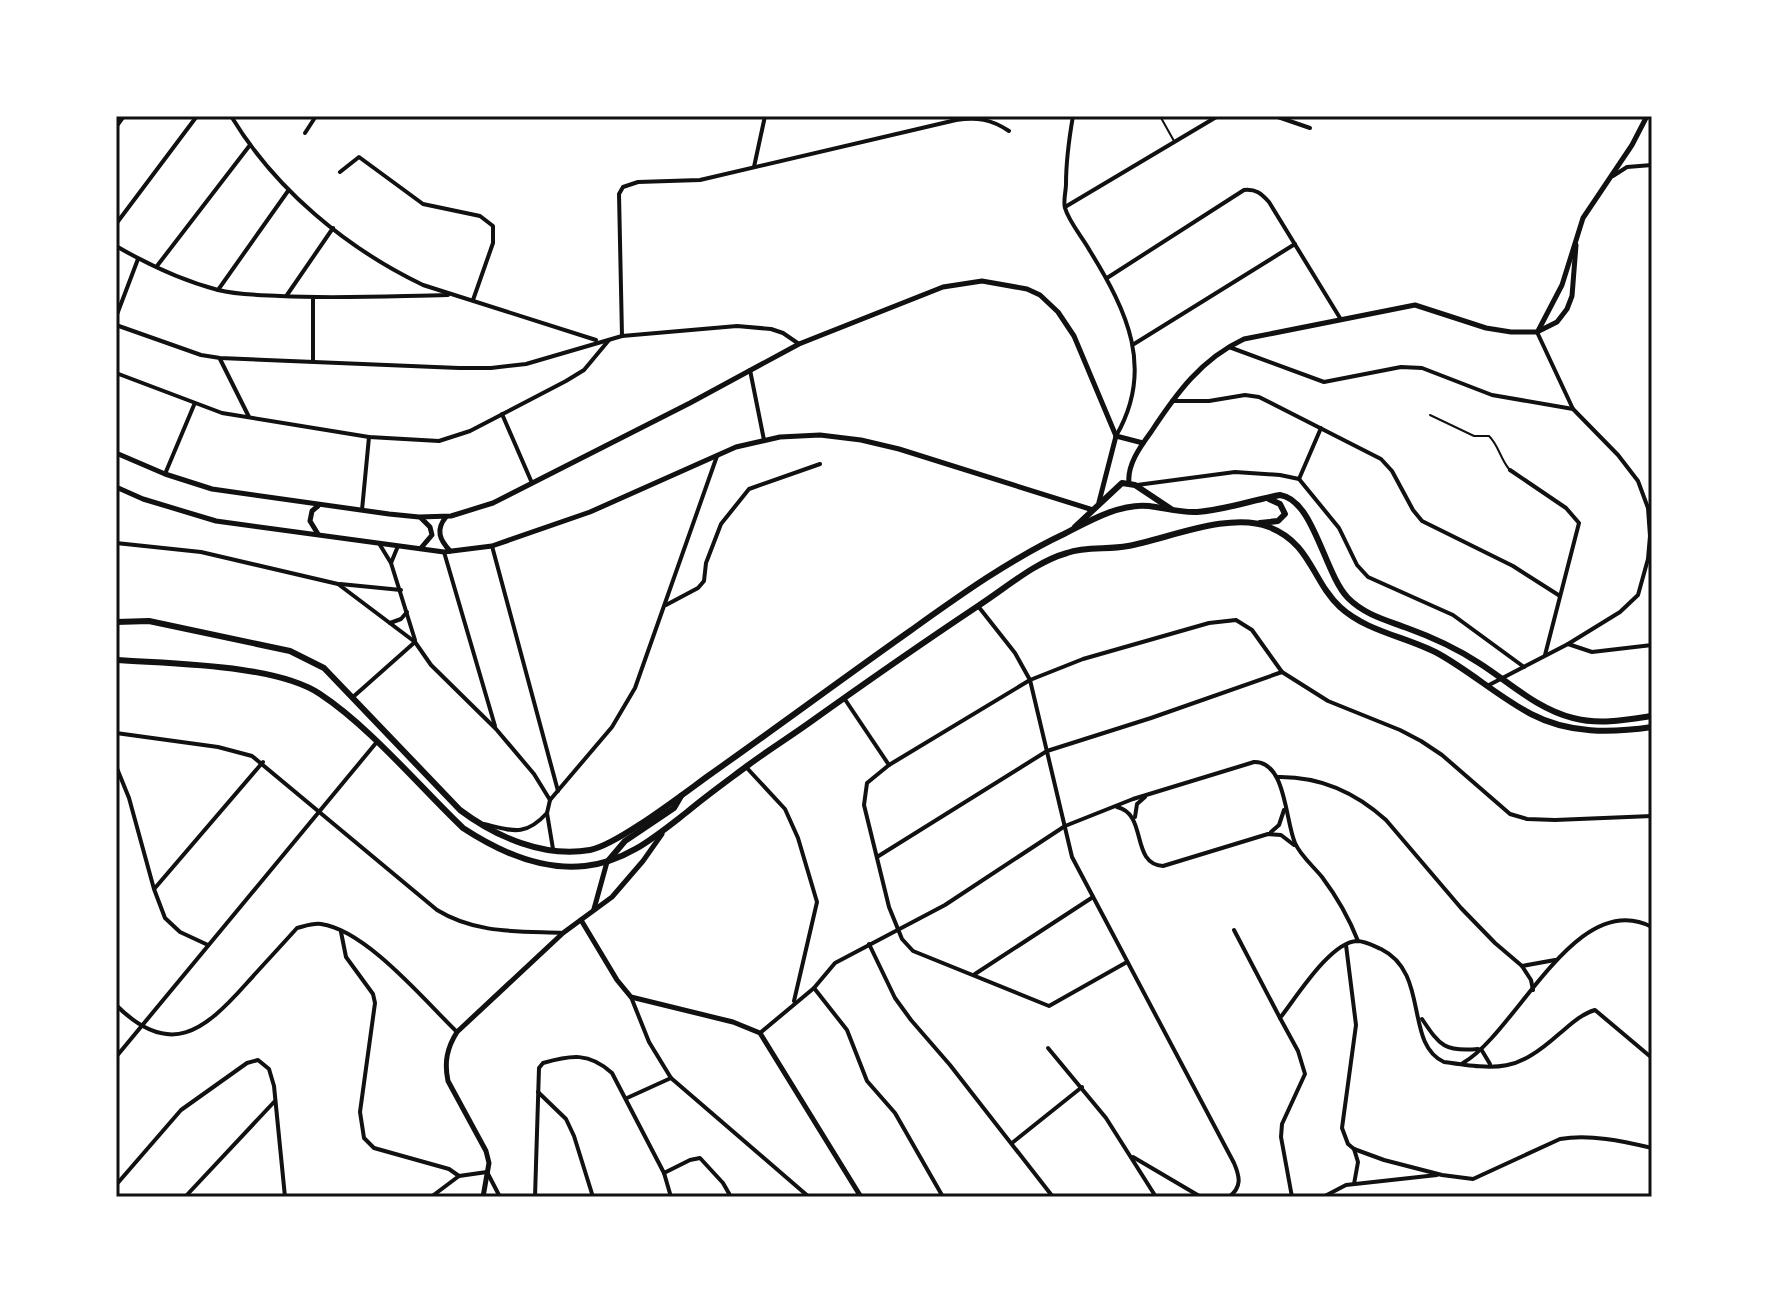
<svg xmlns="http://www.w3.org/2000/svg" width="1768" height="1313" font-family="Cabin,sans-serif">
<rect width="100%" height="100%" fill="#fff"/>
<g fill="none" stroke-linecap="round" stroke-linejoin="round">
<g stroke="#111" stroke-width="2">
<path d="M1160 116 1174 141"/>
<path d="M1430 415 1474 436H1489C1499 446 1500 458 1509 469"/>
</g>
<g stroke="#111" stroke-width="4">
<path d="M231 116C275 189 346 248 423 285L596 340"/>
<path d="M1073 116C1069 139 1066 160 1066 184 1066 191 1063 201 1065 208 1069 222 1083 238 1090 251 1127 311 1155 369 1116 436"/>
<path d="M1275 116 1310 128"/>
<path d="M116 127 124 116"/>
<path d="M305 133 316 116"/>
<path d="M754 167 765 116"/>
<path d="M340 172 359 157 423 204 480 216 493 226V243L473 300"/>
<path d="M1613 176 1627 167 1652 165"/>
<path d="M1065 207 1218 116"/>
<path d="M116 224 197 116"/>
<path d="M116 246C147 264 184 281 218 290 238 295 260 295 280 296 336 299 392 296 448 295"/>
<path d="M157 266 250 145"/>
<path d="M1107 278 1244 190C1256 189 1261 193 1269 202L1340 318"/>
<path d="M218 290 288 191"/>
<path d="M287 295 333 228"/>
<path d="M313 297V361"/>
<path d="M116 317 138 259"/>
<path d="M116 325 201 355 220 358 459 368H491L526 364 622 336 737 326 771 329 783 333 799 344"/>
<path d="M1537 332 1573 409"/>
<path d="M622 336 619 194 623 187 638 182 700 180 956 120C977 117 991 119 1009 131"/>
<path d="M1134 344 1295 244"/>
<path d="M1229 347 1324 382 1401 367 1422 368 1492 395 1573 409 1618 455 1638 481 1648 508 1650 536 1648 559 1638 595 1620 612 1568 644 1489 685"/>
<path d="M220 359 249 417"/>
<path d="M750 370 764 440"/>
<path d="M116 373 222 413 369 437 439 441 470 431 566 381 584 370 609 340"/>
<path d="M1172 401H1209L1245 395 1259 397 1381 459 1392 471 1413 510 1422 521 1513 566 1560 596"/>
<path d="M502 414 532 483"/>
<path d="M1510 470 1566 508 1579 523 1545 655"/>
<path d="M165 474 194 405"/>
<path d="M1299 479 1321 428"/>
<path d="M1137 485 1235 472 1280 475 1299 479 1339 528 1357 565 1368 577 1453 615 1524 667"/>
<path d="M362 510 369 437"/>
<path d="M116 543 201 552 338 584 415 642 431 665 496 729 534 774 550 800"/>
<path d="M380 545 391 563 415 640"/>
<path d="M492 546 558 791"/>
<path d="M444 552 495 726"/>
<path d="M391 563 398 546"/>
<path d="M340 584 401 590"/>
<path d="M666 605 698 588 704 581 706 563 721 524 749 489 820 464"/>
<path d="M978 606 1015 653 1030 680 1072 857 1234 1163C1240 1177 1242 1187 1229 1197"/>
<path d="M390 623 401 619 407 612"/>
<path d="M1568 644 1592 652 1652 645"/>
<path d="M353 697 415 642"/>
<path d="M844 698 889 765"/>
<path d="M116 733 218 747 252 756 437 910C476 934 518 931 563 933"/>
<path d="M116 766 129 798 154 889 165 918 180 932 208 945"/>
<path d="M746 767 785 809 798 838 817 902 794 1001"/>
<path d="M1277 777C1319 776 1355 792 1386 820L1461 908 1495 943 1522 966 1531 980 1533 990"/>
<path d="M1117 807C1148 814 1130 864 1163 866L1268 834 1281 835 1294 845"/>
<path d="M1135 817 1137 804 1145 797"/>
<path d="M484 824C513 831 525 837 547 813"/>
<path d="M1271 832 1279 825 1284 810"/>
<path d="M553 849 547 813 550 800 612 727 635 688 717 456"/>
<path d="M877 857 1047 751 1151 718 1282 672"/>
<path d="M155 888 263 762"/>
<path d="M1234 930 1280 1018"/>
<path d="M341 932 346 957 373 994 375 1003 360 1112 364 1138 374 1148 449 1169 459 1176 487 1172 500 1197"/>
<path d="M869 944 895 998 911 1020 950 1065 1053 1197"/>
<path d="M1346 945 1356 1025 1342 1128 1348 1144 1354 1149 1384 1160 1442 1175 1473 1179 1560 1139C1590 1134 1622 1141 1652 1148"/>
<path d="M1127 962 1049 1006 913 951 902 939 889 907 864 805 867 783 889 765 1030 680 1083 659 1209 623 1236 620 1252 630 1282 672 1328 701 1400 730 1421 741 1442 755 1510 814 1527 819 1555 820 1652 816"/>
<path d="M1522 966 1555 960"/>
<path d="M975 974 1093 897"/>
<path d="M814 988 847 1030 867 1081 895 1113 943 1197"/>
<path d="M631 997 649 1042 671 1078 809 1197"/>
<path d="M116 1005C170 1059 204 1031 246 984 263 965 280 947 297 928 305 926 313 923 321 924 366 930 425 1001 457 1032"/>
<path d="M1422 1019C1440 1046 1445 1052 1478 1049"/>
<path d="M760 1033 814 988 835 963 945 905 1065 826 1133 799 1254 762C1286 761 1285 820 1295 843 1300 855 1313 866 1322 877 1337 897 1349 918 1358 941"/>
<path d="M1048 1048 1106 1118 1156 1197"/>
<path d="M1481 1049 1490 1064"/>
<path d="M116 1057 376 743"/>
<path d="M1463 1063C1517 1032 1576 887 1652 927"/>
<path d="M538 1092 566 1119 574 1136 593 1197"/>
<path d="M627 1098 671 1078"/>
<path d="M1012 1143 1082 1087"/>
<path d="M1354 1149 1358 1162 1354 1184"/>
<path d="M1133 1157 1201 1197"/>
<path d="M664 1173 690 1160 700 1158 723 1183 731 1197"/>
<path d="M116 1185 181 1110 247 1063 258 1060 269 1069 274 1086 285 1197"/>
<path d="M185 1197 275 1101"/>
<path d="M431 1197 459 1176"/>
<path d="M535 1197 539 1068 543 1063C571 1055 589 1052 612 1073L664 1173 671 1197"/>
<path d="M1292 1197 1281 1137 1282 1124 1305 1074 1298 1051 1280 1018C1296 998 1330 942 1357 941 1365 941 1374 946 1381 949 1430 973 1404 1044 1444 1062 1500 1070 1516 1072 1559 1034 1570 1025 1581 1014 1595 1010L1652 1058"/>
<path d="M1323 1197 1346 1185 1437 1175"/>
</g>
<path stroke="#111" stroke-width="5" d="M581 920 617 980 631 997 733 1022 760 1033 861 1197"/>
<g stroke="#111" stroke-width="5">
<path d="M1538 331 1562 285 1583 218 1632 145 1647 116"/>
<path d="M1116 436 1143 443"/>
<path d="M116 453 165 474 212 489 389 514 419 517 451 516 493 503 690 403 799 344 943 287 982 281 1027 289 1040 295 1058 312 1074 336 1116 436"/>
<path d="M1129 483C1127 465 1140 447 1151 432 1176 394 1201 359 1244 339L1415 305 1486 328 1511 332H1537L1557 322 1567 309 1572 296 1576 245"/>
<path d="M116 487 143 499 216 521 444 552 492 546 590 512 736 447 780 437 820 435 861 440 899 449 1093 510"/>
<path d="M1099 502 1116 436"/>
<path d="M446 517C435 530 440 540 450 551"/>
<path d="M421 518 430 527 432 535 421 548"/>
<path d="M318 534 310 521 312 511 318 506"/>
<path d="M594 909 607 862"/>
<path d="M483 1197 489 1163 486 1151 448 1081C444 1062 447 1048 457 1032L563 933 612 897 643 861 662 834"/>
</g>
<g stroke="#111" stroke-width="6">
<path d="M1260 523 1278 521 1285 514 1280 504 1269 499"/>
<path d="M1075 527 1122 483 1135 485 1171 509"/>
<path d="M116 622 149 621 290 651 324 668 460 810C496 837 544 858 590 850 617 845 683 794 708 776 776 728 842 679 910 631 959 596 1009 560 1064 534 1089 521 1120 503 1149 506 1165 508 1181 513 1197 512 1226 510 1252 500 1280 495 1314 500 1324 573 1348 598 1365 615 1386 620 1407 628 1432 637 1456 648 1479 663 1509 682 1537 709 1573 718 1599 725 1626 720 1652 716"/>
<path d="M116 660C170 664 275 664 320 694 370 727 419 786 463 828 498 851 542 871 585 866 626 862 656 836 687 812 706 796 727 781 747 766 767 751 788 738 809 723 865 683 921 644 978 606 1006 588 1035 562 1067 553 1086 546 1108 550 1128 546 1167 539 1230 511 1269 527 1311 543 1312 581 1340 607 1367 632 1408 637 1439 654 1471 672 1499 697 1531 714 1569 734 1611 733 1652 727"/>
<path d="M608 861 625 841 674 808 681 796"/>
</g>
</g>
<rect width="1768" height="1313" fill="none" stroke="#ffffff" stroke-width="236"/>
<rect x="118" y="118" width="1532" height="1077" fill="none" stroke="#111" stroke-width="3"/>
</svg>
